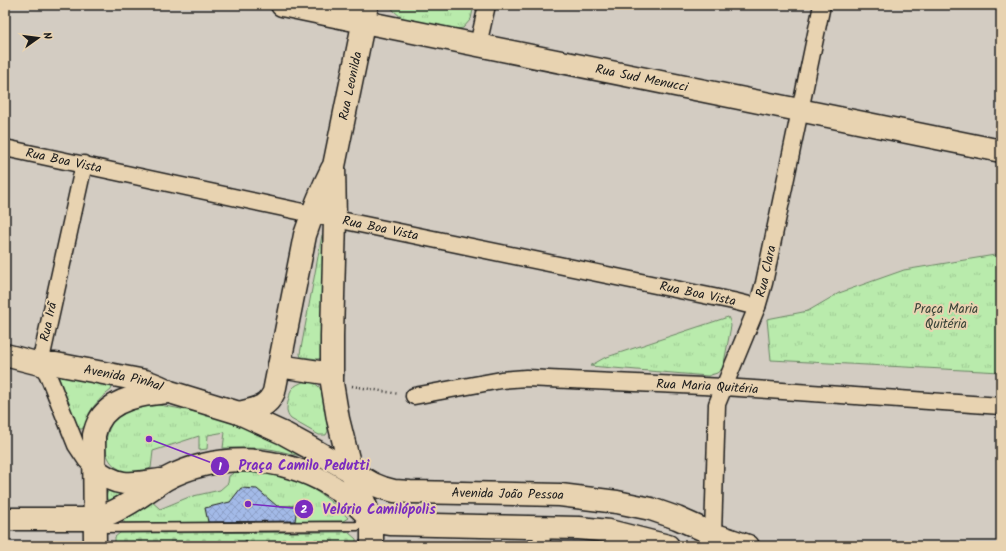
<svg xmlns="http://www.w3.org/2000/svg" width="1006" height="551" font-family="Kalam,sans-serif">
<defs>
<pattern id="grass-tufts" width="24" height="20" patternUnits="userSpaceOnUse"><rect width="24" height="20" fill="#b9ebac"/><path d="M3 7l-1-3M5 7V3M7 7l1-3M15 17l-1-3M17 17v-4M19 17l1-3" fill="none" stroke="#9ec993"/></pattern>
<pattern id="cemetery-stones" width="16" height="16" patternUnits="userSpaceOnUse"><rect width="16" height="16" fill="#b9ebac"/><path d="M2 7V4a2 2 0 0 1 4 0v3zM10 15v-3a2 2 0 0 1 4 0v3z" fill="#9ec993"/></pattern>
<pattern id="building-cross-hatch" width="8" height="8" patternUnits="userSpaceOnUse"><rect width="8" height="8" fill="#a3bae8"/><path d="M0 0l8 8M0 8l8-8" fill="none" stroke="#8c9fc6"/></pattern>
</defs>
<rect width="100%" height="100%" fill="#d3ccc2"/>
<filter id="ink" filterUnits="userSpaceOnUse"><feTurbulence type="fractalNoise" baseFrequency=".025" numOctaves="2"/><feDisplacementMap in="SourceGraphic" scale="8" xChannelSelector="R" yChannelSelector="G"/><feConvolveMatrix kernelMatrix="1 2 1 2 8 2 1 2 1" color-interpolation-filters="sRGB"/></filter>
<g filter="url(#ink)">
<g fill="url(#grass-tufts)" stroke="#6a8464">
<path d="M391 5H474L471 19 463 28 451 30 403 19 393 10Z"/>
<path d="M324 234 321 358 318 359 301 357 300 354 322 235Z"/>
<path d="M1001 254V372L771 360 767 319 808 311 839 293 904 270Z"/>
<path d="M728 317 730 321 731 326 723 368 717 373 708 376 590 366 604 358Z"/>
<path d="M57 371 111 383 112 387 111 390C102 397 94 404 89 414 87 419 86 425 82 429H79L77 427 56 376Z"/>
<path d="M303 382C323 381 322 393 325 408 326 416 327 423 328 431L326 435H319L291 419C285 413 287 406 289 398 290 395 290 391 292 389 295 385 299 384 303 382Z"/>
<path d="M153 404C183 409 216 415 245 427 265 435 284 445 303 455L301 456 275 450 263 448H223L225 432 208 435 207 449 199 450V436L153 451 151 468C144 470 138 473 130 473 126 473 122 471 119 469 103 460 103 441 111 425 113 422 116 415 120 413 122 411 126 411 129 410 137 408 145 406 153 404Z"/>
<path d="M235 472C250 472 266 471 281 475 305 481 332 500 348 518L343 521 125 523 121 518 150 500 160 509 189 497 220 490 228 483 229 476Z"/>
<path d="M111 488 125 495 109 502C105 498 106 492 111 488Z"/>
</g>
<path fill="url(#cemetery-stones)" stroke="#6a8464" d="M348 532 356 539V546H115V537L120 533Z"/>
<path fill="url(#building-cross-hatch)" stroke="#1c1c1c" d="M241 488 257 489 277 506H297L295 521 208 522 205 508 230 502Z"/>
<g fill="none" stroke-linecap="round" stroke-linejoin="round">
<defs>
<path id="lane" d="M96 528 357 526 371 521"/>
<g id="street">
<path d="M478 45 487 5"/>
<path id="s1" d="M5 148 326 217 733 301 757 307"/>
<path d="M84 164 40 364 47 373 52 385 76 445 86 460 95 469"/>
<path id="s2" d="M414 396 501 380 526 378 724 387 1001 406"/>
<path d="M541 527 542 546"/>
<path id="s3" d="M713 534 717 404 757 307 764 283 822 5"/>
</g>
<g id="secondary">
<path id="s4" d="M282 5 364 22 1001 151"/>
<path d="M367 5 334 166 335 219 332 336V383L338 419 351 471 372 521V546"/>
<path id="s5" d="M5 355 40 364H56L145 381C154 384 162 387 170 392L239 413 285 434 307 446 373 484 383 488 394 491 410 492 560 495 617 502 651 509 677 518 713 534 748 546"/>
<path d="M279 366 332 374"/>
<path d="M239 413C255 409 267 408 274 392L305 235C313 211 321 191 332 169"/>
<path d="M95 469C118 488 132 484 160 480"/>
<path d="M5 519H95C115 513 134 501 151 489 156 486 161 482 166 479 177 473 190 468 203 465 262 451 325 470 366 514"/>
<path d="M372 521 390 524 579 528 609 531 668 546"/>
<path d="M95 546 94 435C95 432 96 427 98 423 110 398 144 394 168 392"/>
</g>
</defs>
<use href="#lane" stroke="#1c1c1c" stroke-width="11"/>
<use href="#street" stroke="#1c1c1c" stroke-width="19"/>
<use href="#secondary" stroke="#1c1c1c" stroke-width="25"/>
<g stroke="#1c1c1c" stroke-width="2.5" stroke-dasharray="1 3" stroke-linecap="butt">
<path d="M352 386 399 394"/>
<path d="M246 540V546"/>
</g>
<use href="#lane" stroke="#e8d3b1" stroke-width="8"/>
<use href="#street" stroke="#e8d3b1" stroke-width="16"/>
<use href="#secondary" stroke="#e8d3b1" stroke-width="22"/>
</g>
</g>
<g text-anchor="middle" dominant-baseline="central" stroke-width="4" stroke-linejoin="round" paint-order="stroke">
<g font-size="13" fill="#1c1c1c" stroke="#e8d3b1">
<text stroke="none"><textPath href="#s4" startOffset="367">Rua Sud Menucci</textPath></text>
<text transform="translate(351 86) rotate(-78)">Rua Leonilda</text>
<text stroke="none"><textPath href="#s1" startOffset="60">Rua Boa Vista</textPath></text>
<text stroke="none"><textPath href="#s1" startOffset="384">Rua Boa Vista</textPath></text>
<text stroke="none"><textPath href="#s3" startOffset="272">Rua Clara</textPath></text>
<text stroke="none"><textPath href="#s1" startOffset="708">Rua Boa Vista</textPath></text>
<text transform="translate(49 322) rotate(-78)">Rua Irã</text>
<text stroke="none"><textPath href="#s5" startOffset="121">Avenida Pinhal</textPath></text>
<text stroke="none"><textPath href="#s2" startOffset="295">Rua Maria Quitéria</textPath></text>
<text stroke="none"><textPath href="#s5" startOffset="530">Avenida João Pessoa</textPath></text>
</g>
<g font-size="13" fill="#3b4539" stroke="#e8d3b1">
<text x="946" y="309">Praça Maria<tspan x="946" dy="15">Quitéria</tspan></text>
</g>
</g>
<path fill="none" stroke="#7b2cbf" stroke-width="1.5" d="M149 439L220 466M248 504L304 509"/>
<g fill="#7b2cbf" stroke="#e8d3b1" stroke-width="1.5">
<circle cx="149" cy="439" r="4"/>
<circle cx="248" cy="504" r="4"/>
<circle cx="220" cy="466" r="10"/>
<circle cx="304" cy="509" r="10"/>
</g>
<g font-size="12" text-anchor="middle" font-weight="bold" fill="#fff">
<text x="220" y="470">1</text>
<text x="304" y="513">2</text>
</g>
<g font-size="14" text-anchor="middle" font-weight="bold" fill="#7b2cbf" stroke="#e8d3b1" stroke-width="4" stroke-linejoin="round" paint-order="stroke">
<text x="304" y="470">Praça Camilo Pedutti</text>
<text x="379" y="514">Velório Camilópolis</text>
</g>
<rect width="1006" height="551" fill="none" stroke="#e8d3b1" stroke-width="20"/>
<rect x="10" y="10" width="986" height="531" fill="none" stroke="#1c1c1c" stroke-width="1.5" filter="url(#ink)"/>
<g transform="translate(38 38) rotate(76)" stroke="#e8d3b1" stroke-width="3" paint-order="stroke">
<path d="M0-3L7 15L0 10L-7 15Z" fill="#1c1c1c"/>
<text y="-6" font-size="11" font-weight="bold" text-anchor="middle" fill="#1c1c1c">N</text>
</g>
</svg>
